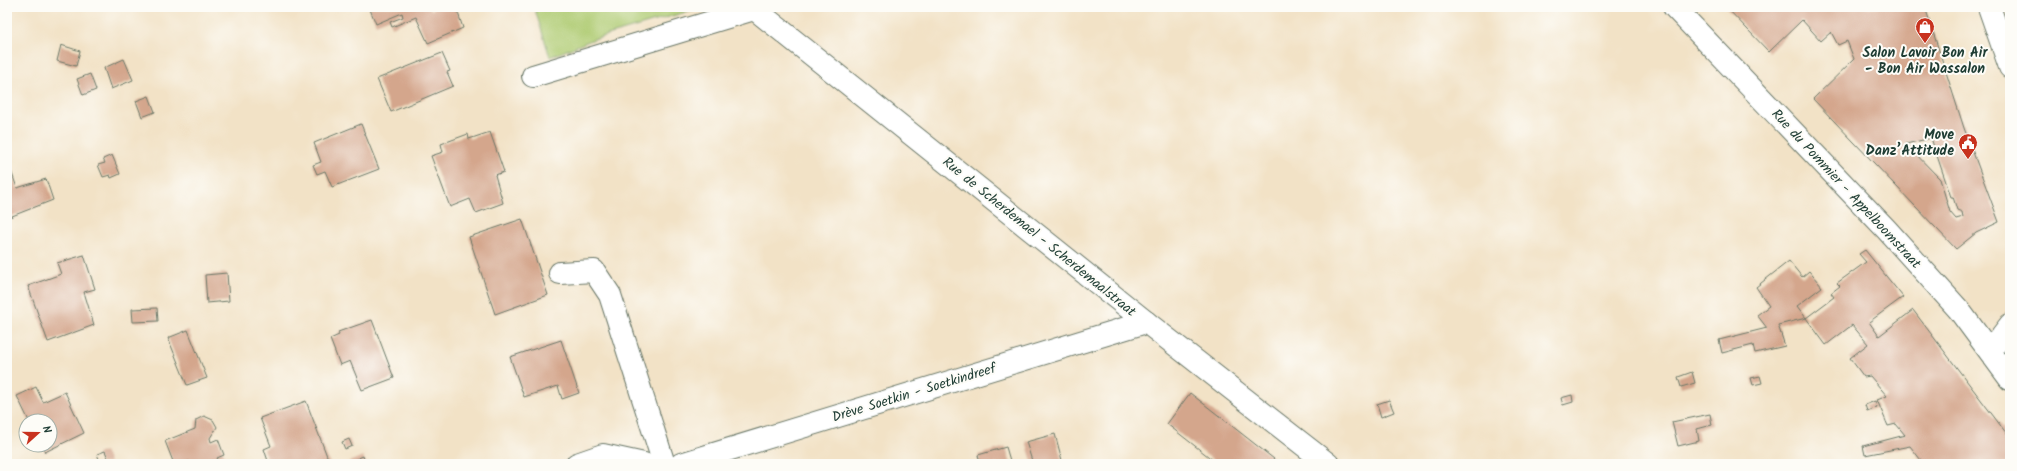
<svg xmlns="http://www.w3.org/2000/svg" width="2017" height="471" font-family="Kalam,sans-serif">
<rect width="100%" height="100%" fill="#fdfcf7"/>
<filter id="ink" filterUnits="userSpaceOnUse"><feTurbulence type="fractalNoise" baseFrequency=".025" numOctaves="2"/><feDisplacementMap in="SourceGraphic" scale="8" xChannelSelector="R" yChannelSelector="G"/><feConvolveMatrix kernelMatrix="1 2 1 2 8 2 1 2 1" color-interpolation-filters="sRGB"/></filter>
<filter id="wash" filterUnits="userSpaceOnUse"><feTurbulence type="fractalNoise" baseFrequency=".012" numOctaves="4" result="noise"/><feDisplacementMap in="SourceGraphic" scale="16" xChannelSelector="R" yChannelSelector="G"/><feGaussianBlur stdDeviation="0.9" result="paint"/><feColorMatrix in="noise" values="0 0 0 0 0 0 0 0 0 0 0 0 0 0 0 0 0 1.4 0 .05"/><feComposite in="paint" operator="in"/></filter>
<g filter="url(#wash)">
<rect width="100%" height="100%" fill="#f2e2c6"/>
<path fill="#adca70" stroke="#668452" d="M534 7H703L594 39 550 57Z"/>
<g id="blocks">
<g fill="#d4a68c" fill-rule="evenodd">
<path d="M369 7H430L431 10 440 7H456L463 28 428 43 416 17 392 27 390 22 403 17 402 13 376 24Z"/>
<path d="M1726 7H1808L1812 11 1816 7H1832L1834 10 1841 7H1925L1964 128 1999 222 1976 233 1956 249 1813 99 1854 59 1847 41 1838 45 1831 32 1821 41 1802 20 1769 52ZM1931 138 1951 197H1953L1957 210 1962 212 1963 217 1956 219 1950 212 1940 179 1906 144Z"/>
<path d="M61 45 80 51 76 66 57 61Z"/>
<path d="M442 53 450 71 447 72 453 86 391 112 377 79Z"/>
<path d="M124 59 133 80 111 89 104 68Z"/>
<path d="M90 74 96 90 83 95 77 79Z"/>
<path d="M149 96 155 112 142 117 136 101Z"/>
<path d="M361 124 379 169 332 187 325 171 317 174 313 165 321 162 314 143Z"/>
<path d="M490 132 504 172 495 175 503 203 476 213 470 199 450 207 431 156 443 152 441 144 468 134 469 139Z"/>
<path d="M112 155 120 174 111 178 110 175 103 177 98 165 105 163 103 159Z"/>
<path d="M7 159 17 188 46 179 53 200 7 218Z"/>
<path d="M522 219 548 295 495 314 469 237Z"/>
<path d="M1865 250 1903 297 1869 322 1879 336 1913 310 2010 438V464H1924L1910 446 1865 455 1863 446 1905 435 1896 424 1888 426 1877 400 1887 396 1870 376 1864 377 1850 358 1868 344 1852 325 1826 345 1806 318 1834 297 1831 293 1840 286 1837 283 1866 262 1859 254Z"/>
<path d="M84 255 95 289 84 292 94 325 48 342 28 286 61 274 57 263Z"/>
<path d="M1789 261 1802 277 1809 271 1822 287 1797 306 1806 318 1778 325 1785 346 1755 353 1753 345 1722 353 1719 340 1767 328 1757 315 1769 306 1756 287Z"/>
<path d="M227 273 229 301 207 303 205 275Z"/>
<path d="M157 308 158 321 133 322 132 309Z"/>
<path d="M372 320 394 378 362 390 350 361 340 365 330 339 339 335 338 332Z"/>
<path d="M188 330 207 378 187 385 168 338Z"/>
<path d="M561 340 579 393 562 399 558 386 524 397 510 357Z"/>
<path d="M1692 372 1695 383 1681 387 1678 377Z"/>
<path d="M1760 376 1762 383 1753 385 1751 378Z"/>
<path d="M36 387 43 402 65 392 84 433 45 452 42 445H50V421H29L17 396Z"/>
<path d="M1190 393 1274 459 1271 464H1218L1167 424Z"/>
<path d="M1572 395 1573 402 1563 405 1561 398Z"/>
<path d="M1389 400 1394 412 1381 417 1377 404Z"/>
<path d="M306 401 330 464H269L264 449 271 446 260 418Z"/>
<path d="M1875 401 1877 407 1867 411 1865 405Z"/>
<path d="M1710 414 1712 425 1697 429 1699 441 1678 446 1672 422Z"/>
<path d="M204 416 213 420 217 427 210 438 211 442 218 439 224 455 217 458 220 464H190L189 461 183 464H174L165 441 195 429 196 420Z"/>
<path d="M1055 434 1063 464H1033L1026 442Z"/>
<path d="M349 439 352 446 345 449 342 442Z"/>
<path d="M1006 447 1011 464H980L978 455Z"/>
<path d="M105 451 110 463 101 464 97 454Z"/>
<path d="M363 456 366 464H349V462Z"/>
</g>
</g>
</g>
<g filter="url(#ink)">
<use href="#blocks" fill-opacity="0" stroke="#697767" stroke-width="1"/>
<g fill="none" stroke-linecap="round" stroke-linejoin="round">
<defs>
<g id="minor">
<path d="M752 7 1146 322 1328 464"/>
<path d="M1674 7 1887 230 1959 310 2010 379"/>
<path d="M533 76 754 9"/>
<path d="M560 273 594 271 610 295 664 464"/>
<path d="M1990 351 2010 325"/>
<path d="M577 464 603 455 644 464"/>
<path d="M681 464 1146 322"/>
</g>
<path id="major" d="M1989 7 2010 67"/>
</defs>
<use href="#minor" stroke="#697767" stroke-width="24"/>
<use href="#major" stroke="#697767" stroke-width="24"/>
<use href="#minor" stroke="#fff" stroke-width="22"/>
<use href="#major" stroke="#fff" stroke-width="22"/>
</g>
</g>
<defs>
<symbol id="shop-pin" viewBox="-11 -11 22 30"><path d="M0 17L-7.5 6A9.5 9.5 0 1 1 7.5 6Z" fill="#c8321e" stroke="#fdfcf7"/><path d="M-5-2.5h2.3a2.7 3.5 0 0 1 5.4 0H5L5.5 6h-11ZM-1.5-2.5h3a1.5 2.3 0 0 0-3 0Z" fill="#fff"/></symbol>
<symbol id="civic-pin" viewBox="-11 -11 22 30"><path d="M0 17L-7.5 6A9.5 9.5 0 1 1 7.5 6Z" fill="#c8321e" stroke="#fdfcf7"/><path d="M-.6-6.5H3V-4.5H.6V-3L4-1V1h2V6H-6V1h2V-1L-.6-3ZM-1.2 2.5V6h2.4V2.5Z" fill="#fff"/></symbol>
</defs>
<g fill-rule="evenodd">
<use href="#shop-pin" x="1914" y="16" width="22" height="30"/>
<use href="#civic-pin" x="1957" y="132" width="22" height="30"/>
</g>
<g text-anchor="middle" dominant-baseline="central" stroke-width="4" stroke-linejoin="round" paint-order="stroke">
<g font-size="14" font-weight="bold" fill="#1f3d34" stroke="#fdfcf7">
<text x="1925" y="53">Salon Lavoir Bon Air<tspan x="1925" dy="16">- Bon Air Wassalon</tspan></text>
<text x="1954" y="135" text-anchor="end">Move<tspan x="1954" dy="16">Danz’Attitude</tspan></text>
</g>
<g font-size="14" fill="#1f3d34" stroke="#fdfcf7">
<text transform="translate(1846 189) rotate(47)">Rue du Pommier - Appelboomstraat</text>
<text transform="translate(1039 237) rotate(39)">Rue de Scherdemael - Scherdemaalstraat</text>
<text transform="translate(914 393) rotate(-17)">Drève Soetkin - Soetkindreef</text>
</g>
</g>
<rect width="2017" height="471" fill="none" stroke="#fdfcf7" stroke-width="24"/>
<g transform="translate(38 433) rotate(69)"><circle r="19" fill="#fdfcf7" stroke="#a4b0a9"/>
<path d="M0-3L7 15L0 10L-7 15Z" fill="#c8321e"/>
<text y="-6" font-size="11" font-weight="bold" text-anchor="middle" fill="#1f3d34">N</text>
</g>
</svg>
